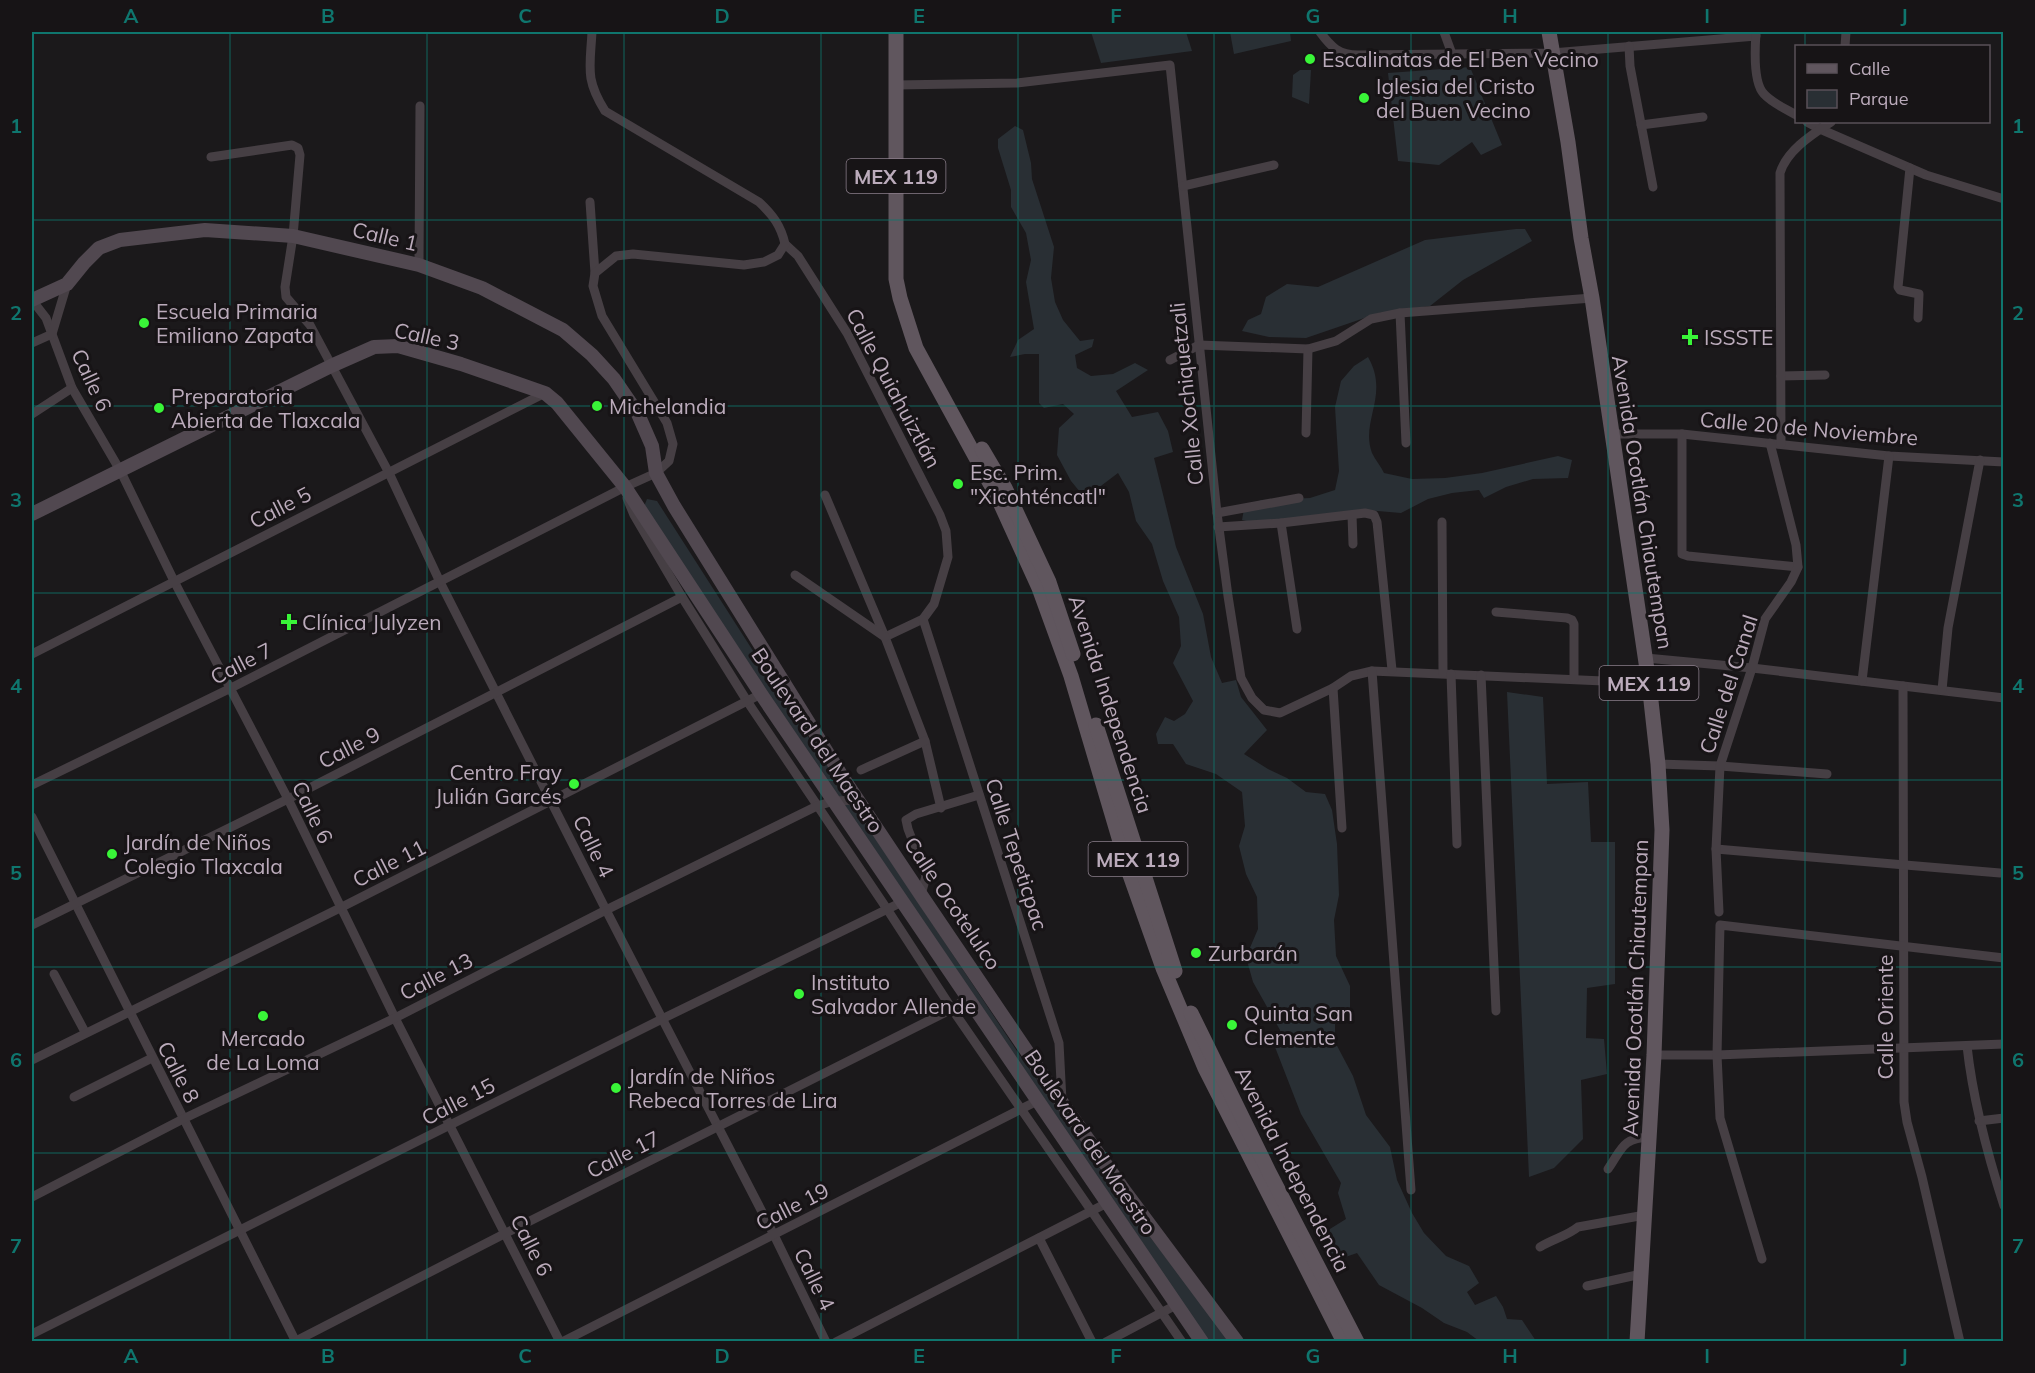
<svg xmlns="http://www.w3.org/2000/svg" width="2035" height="1373" font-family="Mulish,sans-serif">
<rect width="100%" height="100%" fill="#1b191b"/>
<g fill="#292f34">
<path d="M1091 32H1186L1192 51 1101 63Z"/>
<path d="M1230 32H1290L1291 41 1234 54Z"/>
<path d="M1470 67 1502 145 1481 155 1472 142 1439 165 1398 161 1388 73Z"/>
<path d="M1300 70H1311L1309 104 1292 97 1293 75Z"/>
<path d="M1015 126 1023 130 1031 163 1032 179 1054 247 1051 278 1055 302 1063 320 1080 341 1094 339 1092 347 1075 355 1077 368 1091 376 1113 374 1135 363 1148 370 1116 391 1132 417 1158 412 1168 431 1173 452 1154 458 1176 547 1203 614 1211 657 1222 683 1236 680 1241 697 1267 730 1244 754 1268 769 1287 778 1306 792 1325 794 1332 810 1337 844 1339 895 1334 920 1336 956 1350 986V1013L1335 1024V1042L1353 1076 1366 1115 1390 1147 1397 1180 1412 1213 1424 1233 1446 1256 1469 1266 1479 1283 1467 1292 1475 1305 1496 1296 1503 1307 1507 1319 1522 1320 1536 1341H1479L1467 1332 1444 1323 1422 1308 1379 1285 1357 1253 1331 1262 1317 1237 1346 1219 1338 1193 1341 1183 1301 1114 1275 1047 1281 1041 1280 1030 1253 982 1246 957 1258 929 1257 897 1246 874 1239 846 1245 826 1242 792 1216 774 1186 764 1173 744H1158L1156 734 1165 717 1174 721 1185 714 1193 701 1173 663 1181 646 1179 617 1163 581 1152 544 1136 521 1129 492 1118 473 1085 498 1071 481 1057 455 1059 428 1074 414 1063 404 1044 408 1039 403V354H1025L1010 357 1018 340 1034 329 1026 282 1031 260 1026 233 1011 207V190L998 148V139Z"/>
<path d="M1516 229H1525L1532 241 1463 280 1430 306 1379 313 1306 338 1269 337 1242 331 1248 320 1261 314 1266 297 1287 284 1318 287 1425 240Z"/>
<path d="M1368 357C1390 395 1360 421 1372 453 1375 460 1381 466 1384 473L1412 479 1445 478 1482 473 1558 456 1572 460 1568 478 1533 479 1506 487 1484 498 1479 490 1452 493 1428 499 1401 513 1366 510 1255 523 1242 520 1244 509 1261 500 1310 498 1335 490 1339 471 1335 407 1341 381 1354 366Z"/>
<path d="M647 499 657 501 805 732 1023 1060 1127 1207 1230 1341H1207L643 509Z"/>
<path d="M1507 692 1543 697 1547 784 1588 782 1591 842H1615V984L1587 988 1586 1038 1604 1039 1607 1074 1581 1080 1583 1139 1554 1168 1529 1177Z"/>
</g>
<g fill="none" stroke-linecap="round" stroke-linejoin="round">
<g stroke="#463f44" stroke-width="9">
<path d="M1320 32C1331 47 1339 55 1358 55L1552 53 1756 36"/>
<path d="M1444 32 1452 54"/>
<path d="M1756 33C1755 47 1753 83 1764 94 1772 103 1786 109 1796 115"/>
<path d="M1629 46 1630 66 1653 187"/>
<path d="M1845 46 1846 32"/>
<path d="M896 85 1017 83 1170 65 1217 513 1228 596 1241 678 1252 698 1264 710 1280 713 1333 688 1351 676 1372 671 1649 683"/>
<path d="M1807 122 1820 129 1926 175 2004 199"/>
<path d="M1641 125 1703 117"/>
<path d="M211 157 292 145 298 148 300 155 293 236 285 287 286 297 310 325 389 473 440 582 606 910 774 1235 826 1342"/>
<path d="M1910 168 1898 287 1900 290 1919 294 1918 318"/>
<path d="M1183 186 1274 165"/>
<path d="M590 202 595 273"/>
<path d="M785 244 798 256 847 333 940 515 946 531 948 557 934 604 923 619 885 637"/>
<path d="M419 265 420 106"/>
<path d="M32 300 46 318 72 388 121 472 174 581 288 799 395 1018 560 1342"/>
<path d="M1400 313 1406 443"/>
<path d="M32 343 52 334 67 284"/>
<path d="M1170 360 1199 345 1308 349 1336 341 1371 319 1400 313 1592 298"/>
<path d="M1781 376 1825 375"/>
<path d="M32 414 72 388"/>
<path d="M1306 433 1308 349"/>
<path d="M1611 434H1682L1889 456 2004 462"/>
<path d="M1682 434V554L1688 556 1798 567"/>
<path d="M1781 444 1780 173C1787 150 1813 134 1831 122"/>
<path d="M825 495 885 637 925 741 941 808"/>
<path d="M627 498 634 515 682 597 747 701 887 909 952 1009 1182 1342"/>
<path d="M1217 513 1299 498"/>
<path d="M1352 515 1353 544"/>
<path d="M1442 522 1443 673"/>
<path d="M1281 523 1297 629"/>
<path d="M1218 527 1281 523 1365 513 1374 515 1377 522 1392 670"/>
<path d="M795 575 885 637"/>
<path d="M1496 612 1567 618 1572 620 1574 624V679"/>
<path d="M923 619 1059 1043 1062 1101"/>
<path d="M32 654 545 393"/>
<path d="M1646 658 1752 668 2004 698"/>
<path d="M1372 671 1411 1190"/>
<path d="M1451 674 1457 844"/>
<path d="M1481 675 1496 1011"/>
<path d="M1862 681 1889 456"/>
<path d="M1903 686 1904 1102 1907 1122 1922 1177 1960 1342"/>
<path d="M1333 688 1342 828"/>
<path d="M1942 690 1948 628 1980 460"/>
<path d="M1658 764 1720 766 1827 774"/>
<path d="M861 770 925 741"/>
<path d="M32 785 229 689 625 487 656 473 669 461 673 444 667 423 602 316 593 286 595 273 616 256 633 254 744 265 764 262 778 255 785 244C781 226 773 215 759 202L605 111C585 79 590 68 592 32"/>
<path d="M32 817 296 1342"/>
<path d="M1716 849 2000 873"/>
<path d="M921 895 926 876 908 829 906 820 916 814 979 795"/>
<path d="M1719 912 1716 849 1720 766 1752 668 1765 619 1791 582 1798 567 1796 545 1770 443"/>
<path d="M32 925 288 799 682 597"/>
<path d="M54 974 85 1032"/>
<path d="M1967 1046C1973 1101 1987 1153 2004 1206"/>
<path d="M1654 1055H1717L2004 1044"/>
<path d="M32 1060 340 908 761 694"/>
<path d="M74 1097 152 1058"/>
<path d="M1979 1121 2004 1118"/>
<path d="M1608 1169C1622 1149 1622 1138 1650 1137"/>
<path d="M32 1197 183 1119 395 1018 606 910 817 806 834 801 859 800"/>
<path d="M1039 1238 1092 1342"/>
<path d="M1540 1247C1553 1239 1567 1236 1578 1227L1645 1215"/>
<path d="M1762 1259 1720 1118 1717 1055 1720 925 2004 958"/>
<path d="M1587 1286 1641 1274"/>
<path d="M32 1334 664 1018 902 902"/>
<path d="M294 1342 506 1233 952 1009 967 998"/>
<path d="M562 1342 1037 1101"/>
<path d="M836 1342 1107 1203"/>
<path d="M1106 1342 1176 1305"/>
</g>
<g stroke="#514850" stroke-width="14">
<path d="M32 300 67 284 84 263 99 248 120 240 205 230 293 236 419 265 482 288 563 330 592 355 614 379 638 414 652 446 656 473 674 506 843 778 921 895 1053 1090 1126 1193 1237 1342"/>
<path d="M32 514 331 366 374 347 398 346 461 364 545 393 557 403 625 487 761 694 1202 1342"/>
</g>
<g stroke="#60565e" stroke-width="15">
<path d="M896 32V279L900 298 916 348 998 498 1039 588 1071 676 1130 875 1163 968 1205 1068 1344 1342"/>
<path d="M1549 32 1568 142 1581 238 1592 298 1649 683 1658 764 1662 830 1654 1055 1637 1342"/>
<path d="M982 449 1005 488 1049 582 1073 654"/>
<path d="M1096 725 1175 971"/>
<path d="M1191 1013 1269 1172 1357 1342"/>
</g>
</g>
<path fill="none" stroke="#0f766e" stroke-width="1.5" stroke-opacity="0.55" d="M230 32V1342M427 32V1342M624 32V1342M821 32V1342M1018 32V1342M1214 32V1342M1411 32V1342M1608 32V1342M1805 32V46M1805 122V1342M32 220H2004M32 406H2004M32 593H2004M32 780H2004M32 967H2004M32 1153H2004"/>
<g fill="#39f538" stroke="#171416" stroke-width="2">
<circle cx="1310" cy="59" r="6"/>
<circle cx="1364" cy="98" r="6"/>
<circle cx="144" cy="323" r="6"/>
<path d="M1687 328h6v6h6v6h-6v6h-6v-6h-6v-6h6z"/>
<circle cx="597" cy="406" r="6"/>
<circle cx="159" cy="408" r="6"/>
<circle cx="958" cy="484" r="6"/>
<path d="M286 613h6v6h6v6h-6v6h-6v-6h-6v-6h6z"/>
<circle cx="574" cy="784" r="6"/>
<circle cx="112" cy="854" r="6"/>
<circle cx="1196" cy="953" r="6"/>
<circle cx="799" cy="994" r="6"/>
<circle cx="263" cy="1016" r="6"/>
<circle cx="1232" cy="1025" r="6"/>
<circle cx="616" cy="1088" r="6"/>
</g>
<g text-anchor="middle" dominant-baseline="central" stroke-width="6" stroke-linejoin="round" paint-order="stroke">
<g fill="#171416" stroke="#8a7e8a" stroke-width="1.5">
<rect x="846.5" y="159" width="99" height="34" rx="4.5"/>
<rect x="1599.5" y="666" width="99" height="34" rx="4.5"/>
<rect x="1088.5" y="842" width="99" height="34" rx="4.5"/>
</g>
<g font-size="20" font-weight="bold" fill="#bbabbb">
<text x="896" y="176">MEX 119</text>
<text x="1649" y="683">MEX 119</text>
<text x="1138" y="859">MEX 119</text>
</g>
<g font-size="21" fill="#bbabbb" stroke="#171416" text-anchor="start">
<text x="1322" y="59">Escalinatas de El Ben Vecino</text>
<text x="1376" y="86">Iglesia del Cristo<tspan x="1376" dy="24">del Buen Vecino</tspan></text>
<text x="156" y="311">Escuela Primaria<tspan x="156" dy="24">Emiliano Zapata</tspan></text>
<text x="1704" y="337">ISSSTE</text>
<text x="171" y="396">Preparatoria<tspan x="171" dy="24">Abierta de Tlaxcala</tspan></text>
<text x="609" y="406">Michelandia</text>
<text x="970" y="472">Esc. Prim.<tspan x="970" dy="24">"Xicohténcatl"</tspan></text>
<text x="302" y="622">Clínica Julyzen</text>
<text x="562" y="772" text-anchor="end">Centro Fray<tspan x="562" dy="24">Julián Garcés</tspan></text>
<text x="124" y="842">Jardín de Niños<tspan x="124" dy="24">Colegio Tlaxcala</tspan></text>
<text x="1208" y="953">Zurbarán</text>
<text x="811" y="982">Instituto<tspan x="811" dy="24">Salvador Allende</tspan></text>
<text x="1244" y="1013">Quinta San<tspan x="1244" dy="24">Clemente</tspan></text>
<text x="263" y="1038" text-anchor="middle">Mercado<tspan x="263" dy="24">de La Loma</tspan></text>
<text x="628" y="1076">Jardín de Niños<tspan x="628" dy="24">Rebeca Torres de Lira</tspan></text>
</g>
<g font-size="21" fill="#bbabbb" stroke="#171416">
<text transform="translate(385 236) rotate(13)">Calle 1</text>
<text transform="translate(427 336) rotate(12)">Calle 3</text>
<text transform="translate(92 380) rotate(65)">Calle 6</text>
<text transform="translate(894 388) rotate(62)">Calle Quiahuiztlán</text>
<text transform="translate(1186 394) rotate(-96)">Calle Xochiquetzali</text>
<text transform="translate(1809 428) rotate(5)">Calle 20 de Noviembre</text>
<text transform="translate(1643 502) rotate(81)">Avenida Ocotlán Chiautempan</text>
<text transform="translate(280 507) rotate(-27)">Calle 5</text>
<text transform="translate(241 663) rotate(-27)">Calle 7</text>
<text transform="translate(1728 684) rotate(-72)">Calle del Canal</text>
<text transform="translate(1111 704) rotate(72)">Avenida Independencia</text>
<text transform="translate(818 740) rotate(56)">Boulevard del Maestro</text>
<text transform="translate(349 747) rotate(-27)">Calle 9</text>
<text transform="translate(313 812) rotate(64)">Calle 6</text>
<text transform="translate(594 846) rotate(64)">Calle 4</text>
<text transform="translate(1017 854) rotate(72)">Calle Tepeticpac</text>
<text transform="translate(389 863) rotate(-27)">Calle 11</text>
<text transform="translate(953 903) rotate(56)">Calle Ocotelulco</text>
<text transform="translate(436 976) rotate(-27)">Calle 13</text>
<text transform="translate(1635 988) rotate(-88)">Avenida Ocotlán Chiautempan</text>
<text transform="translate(1885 1017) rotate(-90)">Calle Oriente</text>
<text transform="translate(179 1072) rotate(63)">Calle 8</text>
<text transform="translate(458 1101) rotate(-27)">Calle 15</text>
<text transform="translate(1091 1142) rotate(56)">Boulevard del Maestro</text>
<text transform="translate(623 1154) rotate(-27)">Calle 17</text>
<text transform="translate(1293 1169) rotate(63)">Avenida Independencia</text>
<text transform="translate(792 1206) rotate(-27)">Calle 19</text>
<text transform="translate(532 1245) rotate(63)">Calle 6</text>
<text transform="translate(815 1279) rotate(64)">Calle 4</text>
</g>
</g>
<rect width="2035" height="1373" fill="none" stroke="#171416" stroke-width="66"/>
<rect x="1795" y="45" width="195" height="78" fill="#171416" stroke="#595058" stroke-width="1.5"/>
<rect x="1807" y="64" width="30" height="9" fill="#60565e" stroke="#595058" stroke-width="1.5"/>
<text x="1849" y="75" font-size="18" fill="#bbabbb">Calle</text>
<rect x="1807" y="90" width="30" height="18" fill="#292f34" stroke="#595058" stroke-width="1.5"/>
<text x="1849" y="105" font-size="18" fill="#bbabbb">Parque</text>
<rect x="33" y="33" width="1969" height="1307" fill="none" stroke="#0f766e" stroke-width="2"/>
<g font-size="20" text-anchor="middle" font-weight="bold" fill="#0f766e">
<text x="131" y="23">A</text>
<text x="328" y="23">B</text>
<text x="525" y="23">C</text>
<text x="722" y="23">D</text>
<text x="919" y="23">E</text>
<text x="1116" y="23">F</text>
<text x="1313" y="23">G</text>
<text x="1510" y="23">H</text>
<text x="1707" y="23">I</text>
<text x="1904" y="23">J</text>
<text x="16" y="133">1</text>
<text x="2018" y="133">1</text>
<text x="16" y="320">2</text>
<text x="2018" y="320">2</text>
<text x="16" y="507">3</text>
<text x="2018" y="507">3</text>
<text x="16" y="693">4</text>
<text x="2018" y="693">4</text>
<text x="16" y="880">5</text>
<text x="2018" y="880">5</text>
<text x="16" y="1067">6</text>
<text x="2018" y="1067">6</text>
<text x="16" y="1253">7</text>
<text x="2018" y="1253">7</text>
<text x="131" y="1363">A</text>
<text x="328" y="1363">B</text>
<text x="525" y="1363">C</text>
<text x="722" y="1363">D</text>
<text x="919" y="1363">E</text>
<text x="1116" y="1363">F</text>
<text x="1313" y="1363">G</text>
<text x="1510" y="1363">H</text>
<text x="1707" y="1363">I</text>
<text x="1904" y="1363">J</text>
</g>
</svg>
